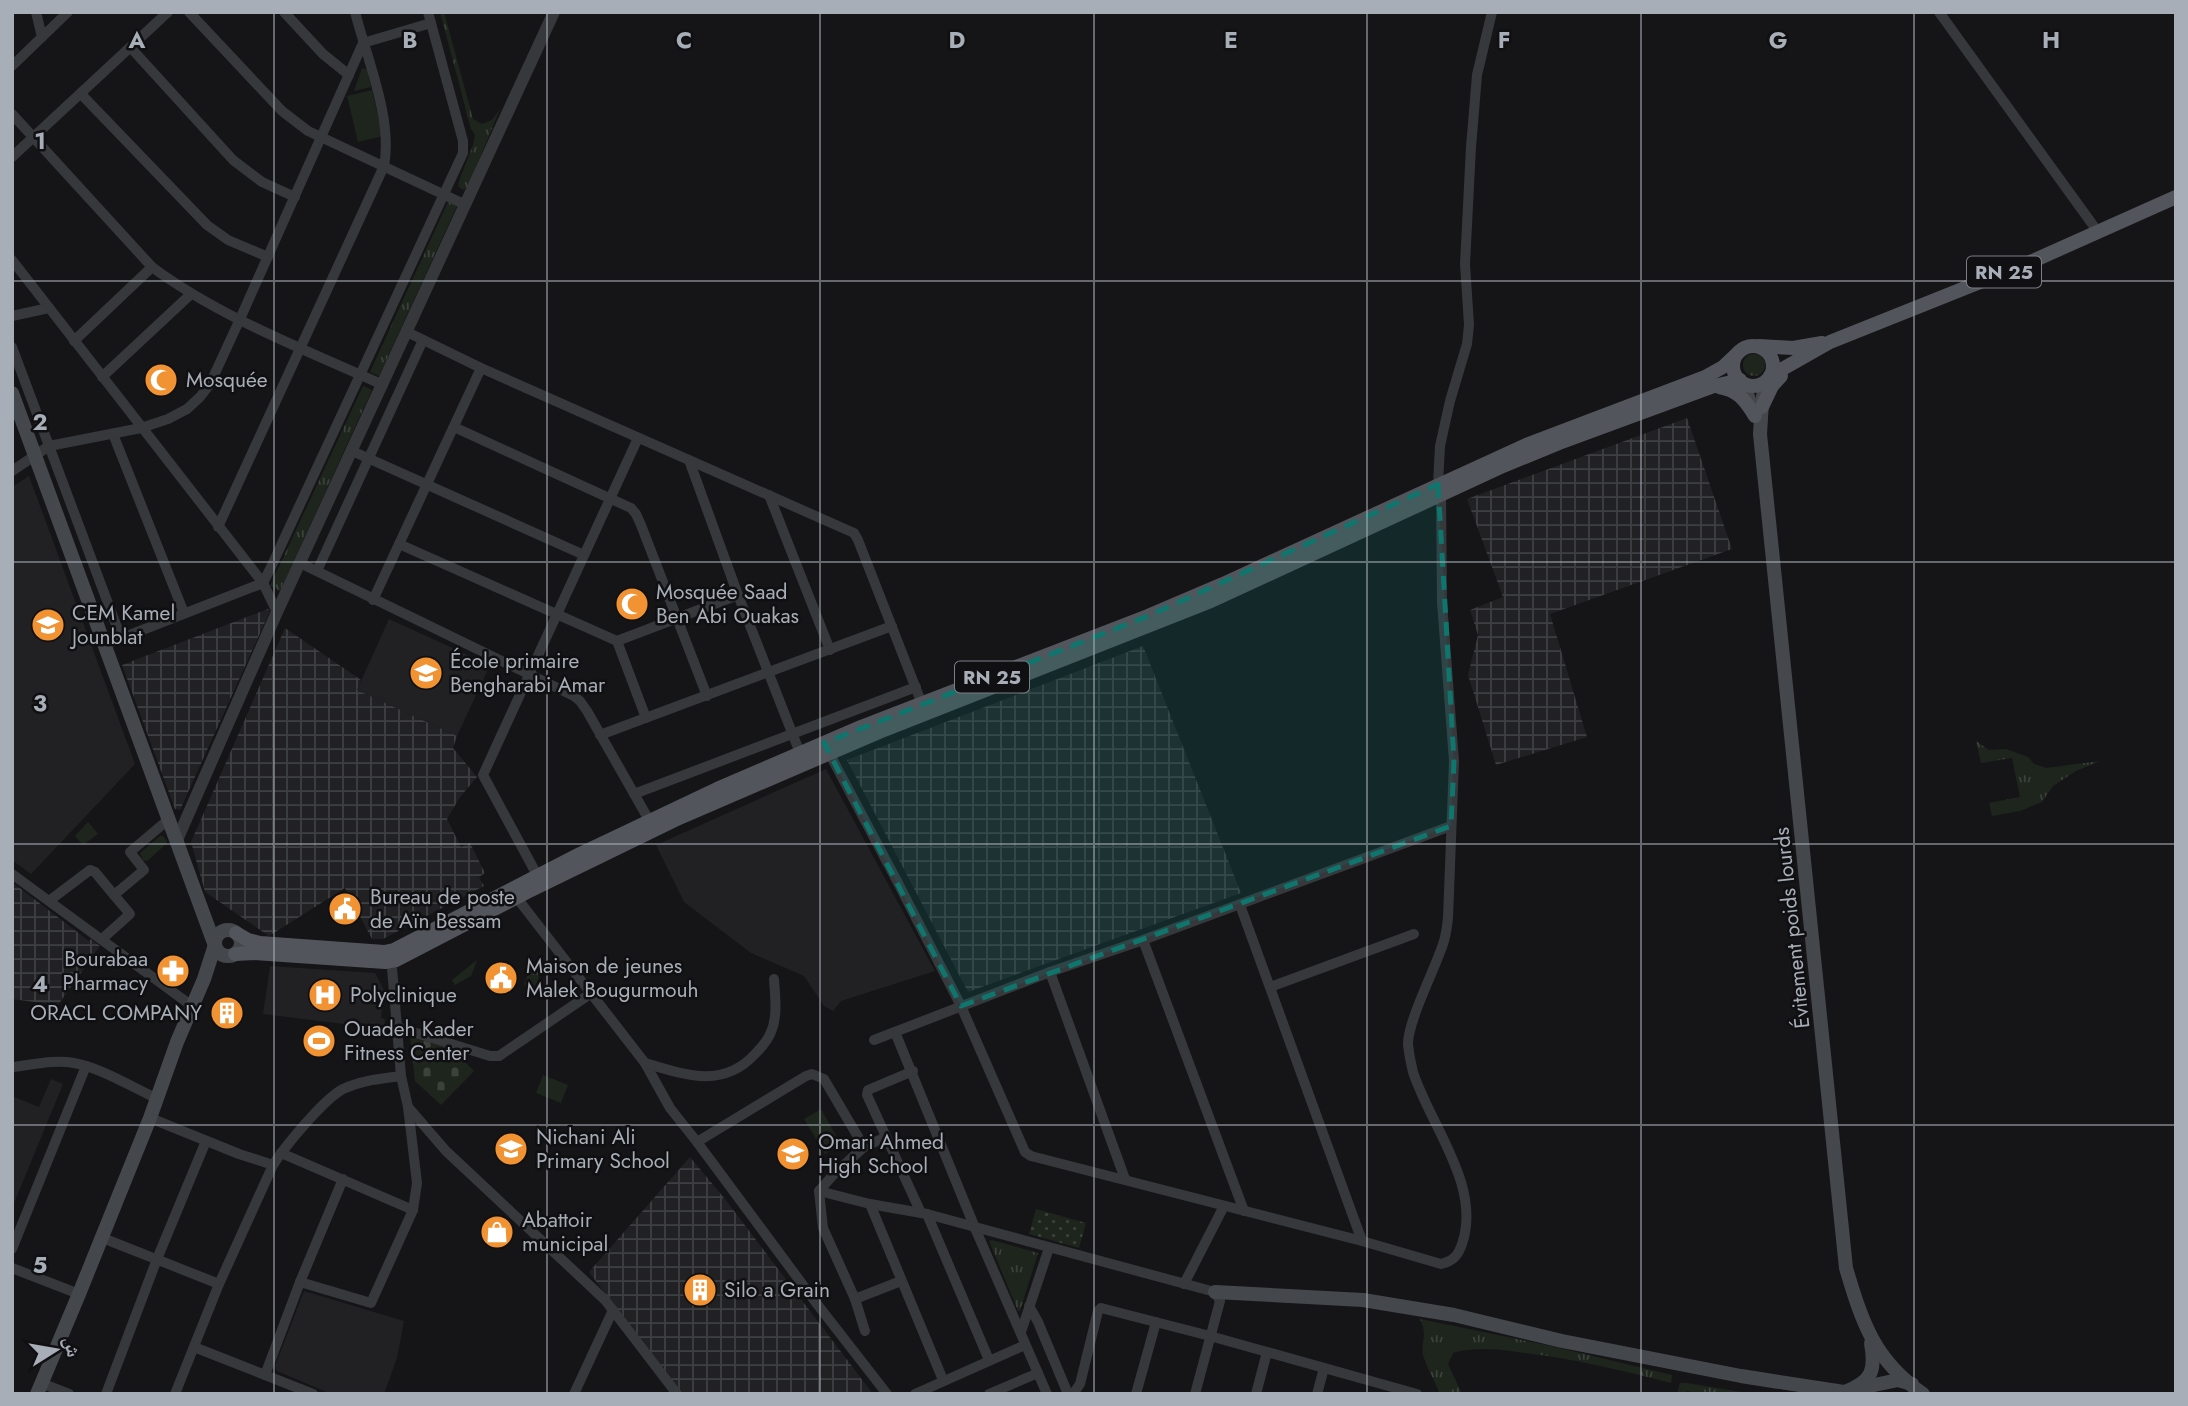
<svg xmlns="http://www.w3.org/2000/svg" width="2188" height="1406" font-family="Jost,'Noto Naskh Arabic',sans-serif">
<defs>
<pattern id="industrial-grid" width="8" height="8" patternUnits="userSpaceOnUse" patternTransform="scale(1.75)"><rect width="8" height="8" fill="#212124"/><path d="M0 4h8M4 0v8" fill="none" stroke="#3e3f42"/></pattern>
<pattern id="grass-tufts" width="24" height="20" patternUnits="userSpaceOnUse" patternTransform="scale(1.75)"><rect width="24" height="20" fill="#1d251d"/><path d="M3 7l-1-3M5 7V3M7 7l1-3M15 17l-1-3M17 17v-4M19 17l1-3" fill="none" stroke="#3b423c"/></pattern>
<pattern id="cemetery-stones" width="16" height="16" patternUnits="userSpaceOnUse" patternTransform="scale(1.75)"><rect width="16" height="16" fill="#1d251d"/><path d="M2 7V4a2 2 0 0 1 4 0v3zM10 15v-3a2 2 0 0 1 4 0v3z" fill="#3b423c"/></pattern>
<pattern id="park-dots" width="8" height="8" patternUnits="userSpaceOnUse" patternTransform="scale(1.75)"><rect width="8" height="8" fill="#1d251d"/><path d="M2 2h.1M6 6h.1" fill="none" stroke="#3b423c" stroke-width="1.8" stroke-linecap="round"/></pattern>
</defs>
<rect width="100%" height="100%" fill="#151517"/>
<g fill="#212124">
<path d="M29 476 135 764 31 874 12 860V487Z"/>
<path d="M389 619 490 665 457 736 357 690Z"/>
<path d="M826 769 935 971 841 1001 833 1011 824 1006 804 976 751 953 684 902 656 845Z"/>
<path d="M270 966 375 973 384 990 381 1018 385 1019 384 1029 263 1014Z"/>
<path d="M51 1079 63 1084 12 1208V1096L39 1107Z"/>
<path d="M304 1291 404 1321 397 1358 384 1394H331L277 1371 275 1366Z"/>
</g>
<g fill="url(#industrial-grid)">
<path d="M1687 418 1732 549 1550 614 1587 737 1496 765 1468 675 1478 635 1470 610 1503 597 1467 499Z"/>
<path d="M268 609 270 611 180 810 175 809 122 665Z"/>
<path d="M285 628 361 680 357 690 457 736 453 748 477 777 460 797 447 819 461 847 470 843 485 873 479 877 484 886 383 939H372L345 888 269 936 205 892 191 842Z"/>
<path d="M1143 646 1241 893 968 992 847 760Z"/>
<path d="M12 882 89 941 91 939 100 946 58 1005 12 999Z"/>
<path d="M690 1157 725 1199 873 1394H681L589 1272Z"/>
</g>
<g fill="url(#grass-tufts)">
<path d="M440 12H444L473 119 482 124 492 120 500 109 468 186 463 190 458 186 459 181 473 145 475 135 471 129Z"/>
<path d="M362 68 367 70 371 87 354 91Z"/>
<path d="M448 202 457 206 379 376 370 372Z"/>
<circle cx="1754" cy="365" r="11"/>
<path d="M363 386 372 390 280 591 270 586Z"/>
<path d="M1976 741 1989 750 2006 749 2028 757 2034 764 2046 768 2100 761 2076 771 2053 786 2042 802 2020 811 1992 816 1989 803 2020 797 2012 758 1981 763Z"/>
<path d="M88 822 98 834 83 845 75 836Z"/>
<path d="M160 836H163L167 841 166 844 147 861 143 860 140 853Z"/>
<path d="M477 960 471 976 455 985 452 980Z"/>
<path d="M536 965 539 976 537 985 527 990 524 984 528 974 526 971Z"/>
<path d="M992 1240 1038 1253 1020 1311H1018L989 1241Z"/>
<path d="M1420 1319 1551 1346 1672 1375 1671 1383C1620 1370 1570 1358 1517 1352 1496 1349 1473 1347 1453 1353L1448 1364 1462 1394H1440C1435 1382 1428 1370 1424 1358 1419 1344 1429 1337 1420 1319Z"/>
<path d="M1680 1383H1687L1753 1394H1697L1687 1391 1686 1394H1677Z"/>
</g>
<path fill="url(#cemetery-stones)" d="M410 1036 453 1050 474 1071 441 1105 415 1081Z"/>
<path fill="url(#park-dots)" d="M1036 1209 1086 1223 1079 1248 1029 1234Z"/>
<g fill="#1d251d">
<path d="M372 90 383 136 358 142 347 96Z"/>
<path d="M543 1075 568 1085 561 1103 536 1093Z"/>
<path d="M821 1109 841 1144 825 1154 804 1119Z"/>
</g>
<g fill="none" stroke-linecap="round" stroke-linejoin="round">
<g stroke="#36383c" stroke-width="10">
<path d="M36 12 42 37"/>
<path d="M189 12 282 111 308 131 466 205"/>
<path d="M284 12 323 54 349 75"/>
<path d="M1939 12 2098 232"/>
<path d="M131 48 233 160 262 182 295 197"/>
<path d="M12 66 68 12"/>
<path d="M81 94 207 225 228 240 268 257"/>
<path d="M12 114 152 267C221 318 306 350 383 385"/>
<path d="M12 157 168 12"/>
<path d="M12 260 263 583 277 612"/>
<path d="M12 316 49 308"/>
<path d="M407 332 481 368 854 533 858 540 922 704"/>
<path d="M74 341 152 267"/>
<path d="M12 347 121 638"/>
<path d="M102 377 191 294"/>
<path d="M454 427 631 508 636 514 641 525 707 696"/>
<path d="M113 434 184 613"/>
<path d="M352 451 584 555"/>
<path d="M689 460 738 595 800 753"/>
<path d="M12 471 49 446 141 428 168 419 187 409 200 397 210 384 240 319 363 43 431 23"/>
<path d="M769 495 830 650"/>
<path d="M218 527 384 166C393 119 367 59 355 12"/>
<path d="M399 544 617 641 646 718"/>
<path d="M300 563 574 696 580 701 587 711 649 820"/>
<path d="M317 571 423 340"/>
<path d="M373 600 481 368"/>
<path d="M617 641 738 595"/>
<path d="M104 645 263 583 271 567 463 153V141L428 12"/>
<path d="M600 735 892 626"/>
<path d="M827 749 897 881 961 1006 1025 1152 1031 1156 1362 1241 1441 1264C1453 1261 1458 1256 1462 1244 1482 1186 1430 1125 1413 1072 1411 1064 1409 1054 1408 1045 1407 1023 1435 969 1443 944 1446 936 1447 927 1448 918L1454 761 1442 602 1441 494 1438 484 1440 446 1450 401 1467 344 1469 325 1465 264 1471 147 1477 75 1492 12"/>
<path d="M634 794 916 687"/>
<path d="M12 874 192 1006"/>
<path d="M537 875 483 775 638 438"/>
<path d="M517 898 645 1063 670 1108 697 1142 806 1076 812 1074 824 1079 864 1147"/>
<path d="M49 901 90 870 95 872 114 895"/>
<path d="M1240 905 1362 1241"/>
<path d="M102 939 130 914 114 895 144 870 130 852 169 819"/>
<path d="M1143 940 1244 1211"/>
<path d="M1050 972 1125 1179"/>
<path d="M1270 987 1414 934"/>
<path d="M397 1027 490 1056H499L590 994"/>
<path d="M895 1032 975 1228 1047 1394"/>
<path d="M874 1040 1050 972 1143 940 1451 826"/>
<path d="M645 1063C685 1075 723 1089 755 1054 761 1048 768 1040 771 1032 778 1016 775 996 774 979"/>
<path d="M12 1067C32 1065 54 1059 74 1063 99 1067 132 1087 156 1098"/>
<path d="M913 1071 868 1090 867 1095 921 1213"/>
<path d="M408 1107 446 1151 605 1300 677 1394"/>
<path d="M150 1118 239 1154 273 1165"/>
<path d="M697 1142 817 1304 887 1394"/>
<path d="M281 1153 413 1210"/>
<path d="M819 1191 870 1204 927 1214 1215 1292 1220 1301 1195 1394"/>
<path d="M870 1204 943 1380"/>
<path d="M927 1214 989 1360"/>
<path d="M100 1237 219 1284"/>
<path d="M12 1249 86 1066"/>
<path d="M12 1268 79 1294"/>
<path d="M300 1282 371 1303 413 1210 417 1183 408 1107 401 1076 391 956"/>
<path d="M1184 1284 1224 1206"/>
<path d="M855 1299 901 1281"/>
<path d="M1029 1306 1038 1322 1068 1394"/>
<path d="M865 1331 855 1299 823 1228 819 1191 834 1174 864 1147 886 1137"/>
<path d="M1021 1332 1049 1248"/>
<path d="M194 1347 313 1394"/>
<path d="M265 1375 300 1282 343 1179"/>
<path d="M41 1383 69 1394"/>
<path d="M106 1394 157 1259 206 1141"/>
<path d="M175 1394 219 1284 273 1165C285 1146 324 1099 343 1089 362 1080 381 1079 401 1076"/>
<path d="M574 1394 613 1310"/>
<path d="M915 1394 1025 1345"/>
<path d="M989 1394 1038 1373"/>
<path d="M1073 1394 1080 1384 1098 1311 1101 1308 1210 1336 1417 1394"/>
<path d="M1136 1394 1156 1322"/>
<path d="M1256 1394 1267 1352"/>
<path d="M1317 1394 1324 1368"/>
</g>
<path stroke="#36383c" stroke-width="12" d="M177 840 277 612 554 12"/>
<g stroke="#44474c" stroke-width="14">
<path d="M1766 381 1762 402 1760 434 1846 1268C1862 1322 1874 1360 1923 1394"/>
<path d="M1743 383 1753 411"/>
<path d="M12 393 214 943"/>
<circle cx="228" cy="943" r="13"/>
<path d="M1215 1292 1363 1300 1454 1315 1562 1341 1741 1376 1857 1394"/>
<path d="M1860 1388 1898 1380 1912 1384"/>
<path d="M1845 1392C1872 1381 1876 1371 1871 1343"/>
<path d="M37 1394 79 1294 150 1118 177 1042 204 979 215 945"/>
</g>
<g stroke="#52555b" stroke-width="14">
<path d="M1759 346 1793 348 1822 343"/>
<circle cx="1753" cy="366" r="20"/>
<path d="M1770 376 1830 342 2035 260 2176 197"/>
<path d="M1719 387C1738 390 1745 400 1755 416"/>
<path d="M1762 407 1772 386 1781 376"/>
<path d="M236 933 248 940 260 943 384 952 394 950 580 854 717 789 861 727 1148 616 1223 584 1526 445 1705 377 1723 367 1740 351"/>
<path d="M235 954 254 953 385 962 396 960 527 892 679 818 879 732 1211 601 1503 466 1559 443 1714 386 1740 380"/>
</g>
</g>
<path fill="#0f766e" fill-opacity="0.2" stroke="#0f766e" stroke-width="5" stroke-dasharray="14 9" stroke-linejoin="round" d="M1438 484 1454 761 1451 826 961 1006 824 743 1148 616Z"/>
<path fill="none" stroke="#a7aeb7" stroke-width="2" stroke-opacity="0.55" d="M274 12V1394M547 12V1394M820 12V1394M1094 12V1394M1367 12V1394M1641 12V1394M1914 12V1394M12 281H2176M12 562H2176M12 844H2176M12 1125H2176"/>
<defs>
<symbol id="mosque-disc" viewBox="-11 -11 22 22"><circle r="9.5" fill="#f19333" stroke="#101012"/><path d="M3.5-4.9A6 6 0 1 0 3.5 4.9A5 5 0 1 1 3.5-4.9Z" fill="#fff"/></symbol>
<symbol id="school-disc" viewBox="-11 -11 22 22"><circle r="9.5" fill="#f19333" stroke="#101012"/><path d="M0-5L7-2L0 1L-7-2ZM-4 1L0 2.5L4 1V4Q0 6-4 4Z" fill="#fff"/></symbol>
<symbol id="civic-disc" viewBox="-11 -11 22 22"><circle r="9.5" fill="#f19333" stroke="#101012"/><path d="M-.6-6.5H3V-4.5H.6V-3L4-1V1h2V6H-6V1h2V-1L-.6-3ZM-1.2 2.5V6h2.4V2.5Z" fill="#fff"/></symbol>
<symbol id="pharmacy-disc" viewBox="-11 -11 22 22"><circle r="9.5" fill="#f19333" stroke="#101012"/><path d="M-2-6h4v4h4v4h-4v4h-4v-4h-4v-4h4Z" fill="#fff"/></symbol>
<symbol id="hospital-disc" viewBox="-11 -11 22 22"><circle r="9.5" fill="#f19333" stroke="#101012"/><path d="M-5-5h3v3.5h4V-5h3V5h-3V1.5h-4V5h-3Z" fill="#fff"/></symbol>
<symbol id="building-disc" viewBox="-11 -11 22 22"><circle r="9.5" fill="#f19333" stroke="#101012"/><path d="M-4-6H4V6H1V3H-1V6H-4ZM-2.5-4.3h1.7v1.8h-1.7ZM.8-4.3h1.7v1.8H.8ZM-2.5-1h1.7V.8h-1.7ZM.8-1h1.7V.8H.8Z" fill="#fff"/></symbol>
<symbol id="stadium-disc" viewBox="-11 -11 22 22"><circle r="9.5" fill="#f19333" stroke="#101012"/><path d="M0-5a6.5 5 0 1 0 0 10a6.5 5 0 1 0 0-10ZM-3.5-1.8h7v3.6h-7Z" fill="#fff"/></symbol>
<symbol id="shop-disc" viewBox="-11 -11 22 22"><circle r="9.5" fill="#f19333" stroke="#101012"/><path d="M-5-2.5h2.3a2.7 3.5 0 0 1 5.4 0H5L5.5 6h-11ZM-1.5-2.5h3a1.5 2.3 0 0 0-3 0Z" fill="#fff"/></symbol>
</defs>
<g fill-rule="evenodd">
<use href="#mosque-disc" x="142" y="361" width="38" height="38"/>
<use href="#mosque-disc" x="613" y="585" width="38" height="38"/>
<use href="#school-disc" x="29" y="606" width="38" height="38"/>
<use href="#school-disc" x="407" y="654" width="38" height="38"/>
<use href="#civic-disc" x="326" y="890" width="38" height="38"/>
<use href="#pharmacy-disc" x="154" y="952" width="38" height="38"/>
<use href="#civic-disc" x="482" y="959" width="38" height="38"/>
<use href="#hospital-disc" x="306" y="976" width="38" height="38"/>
<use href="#building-disc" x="208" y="994" width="38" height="38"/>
<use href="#stadium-disc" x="300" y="1022" width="38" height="38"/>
<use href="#school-disc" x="492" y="1130" width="38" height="38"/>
<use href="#school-disc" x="774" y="1135" width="38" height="38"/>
<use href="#shop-disc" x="478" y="1213" width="38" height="38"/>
<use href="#building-disc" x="681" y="1271" width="38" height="38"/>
</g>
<g text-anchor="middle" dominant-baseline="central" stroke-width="5" stroke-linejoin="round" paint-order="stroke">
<g fill="#101012" stroke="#7a7f86" stroke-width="2">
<rect x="1967" y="256.5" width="74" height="31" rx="5"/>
<rect x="955" y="661.5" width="74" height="31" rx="5"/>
</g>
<g font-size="19" font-weight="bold" fill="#a7aeb7">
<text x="2004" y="272">RN 25</text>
<text x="992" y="677">RN 25</text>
</g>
<g font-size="21" fill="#a7aeb7" stroke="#101012" text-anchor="start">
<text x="186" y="380">Mosquée</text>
<text x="656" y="592">Mosquée Saad<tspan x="656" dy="24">Ben Abi Ouakas</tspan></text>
<text x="72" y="613">CEM Kamel<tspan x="72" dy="24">Jounblat</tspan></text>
<text x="450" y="661">École primaire<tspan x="450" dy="24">Bengharabi Amar</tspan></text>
<text x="370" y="897">Bureau de poste<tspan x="370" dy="24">de Aïn Bessam</tspan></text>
<text x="148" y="959" text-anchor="end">Bourabaa<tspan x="148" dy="24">Pharmacy</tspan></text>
<text x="526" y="966">Maison de jeunes<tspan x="526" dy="24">Malek Bougurmouh</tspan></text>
<text x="350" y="995">Polyclinique</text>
<text x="202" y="1013" text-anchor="end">ORACL COMPANY</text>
<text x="344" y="1029">Ouadeh Kader<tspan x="344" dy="24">Fitness Center</tspan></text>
<text x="536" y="1137">Nichani Ali<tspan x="536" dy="24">Primary School</tspan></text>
<text x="818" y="1142">Omari Ahmed<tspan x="818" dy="24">High School</tspan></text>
<text x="522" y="1220">Abattoir<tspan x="522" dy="24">municipal</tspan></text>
<text x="724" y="1290">Silo a Grain</text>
</g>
<g font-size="21" fill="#a7aeb7" stroke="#101012">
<text transform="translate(1792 928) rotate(-96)">Évitement poids lourds</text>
</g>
</g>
<g font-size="23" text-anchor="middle" font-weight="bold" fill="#a7aeb7" stroke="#101012" stroke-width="5" stroke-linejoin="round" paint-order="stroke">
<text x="137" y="48">A</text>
<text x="410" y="48">B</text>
<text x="684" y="48">C</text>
<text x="957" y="48">D</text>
<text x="1231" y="48">E</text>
<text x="1504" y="48">F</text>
<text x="1778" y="48">G</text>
<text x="2051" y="48">H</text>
<text x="40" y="149">1</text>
<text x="40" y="430">2</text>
<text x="40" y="711">3</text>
<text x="40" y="992">4</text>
<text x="40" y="1273">5</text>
</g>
<rect width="2188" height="1406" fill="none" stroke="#a7aeb7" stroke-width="28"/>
<g transform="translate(56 1350) rotate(79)" stroke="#101012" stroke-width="5" paint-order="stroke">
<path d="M0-5L12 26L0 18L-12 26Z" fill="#a7aeb7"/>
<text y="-10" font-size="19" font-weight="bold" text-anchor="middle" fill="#a7aeb7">ش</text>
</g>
</svg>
